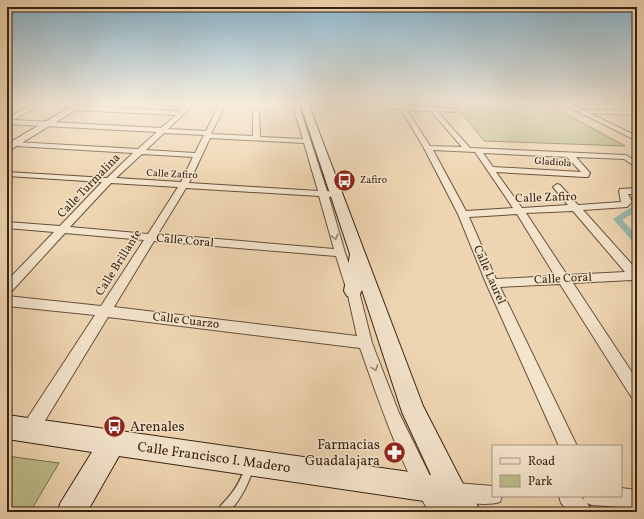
<svg xmlns="http://www.w3.org/2000/svg" width="644" height="519" font-family="Vollkorn,serif">
<rect width="100%" height="100%" fill="#eed5b1"/>
<filter id="stains"><feTurbulence type="fractalNoise" baseFrequency=".005" numOctaves="4"/><feColorMatrix values="0 0 0 0 .2 0 0 0 0 .09 0 0 0 0 .02 0 0 0 .5 -.17"/></filter>
<radialGradient id="worn" r=".72"><stop offset=".6" stop-color="#630" stop-opacity="0"/><stop offset="1" stop-color="#630" stop-opacity=".3"/></radialGradient>
<g fill="#bcbc89" stroke="#7a704e">
<path d="M454 103H546L625 146 484 141Z"/>
<path d="M7 456 59 463 30 512H7Z"/>
</g>
<g fill="none" stroke-linecap="round" stroke-linejoin="round">
<path fill="#99b9ac" fill-rule="evenodd" d="M637 193V211L622 220 637 235V244L634 243 613 219 633 206 631 196Z"/>
<defs>
<path id="lane" d="M249 465 252 466 253 469C248 485 241 499 229 512H217C220 505 227 500 231 494 238 486 242 476 246 466Z"/>
<g id="street">
<path d="M36 103H44L13 120 161 128 176 115 75 110 72 108 75 106 180 111 188 103H195L168 129 206 131 220 103H226L211 134 253 136V111L256 109 259 111 260 137 303 139 292 103H298L327 191 333 192 334 194 333 196 329 197 345 253 359 291 372 343 399 413 433 482 450 512H429C399 461 380 404 360 348L108 317 35 437 29 439 23 437 21 431 23 425 95 315 7 306V296L101 306 144 240 65 233 11 292 7 293V281L54 232 7 228V222L60 226 102 182 7 176V172L107 178 133 153 16 146 12 144 16 142 138 149 157 132 7 124V118ZM164 133 204 135 195 153 146 150ZM210 138 304 143 318 191 189 183ZM142 154 193 157 181 182 116 178ZM111 183 178 187 148 234 70 227ZM186 188 319 196 334 249 158 234ZM154 241 336 256 347 291 357 336 114 307Z"/>
<path d="M381 103H387L389 105 428 107 426 105 429 103 434 107 457 109V111L455 112 437 111 470 148 626 155 637 162V168L624 159 576 157 590 173 588 177H585L496 172 522 208 568 205 553 187 557 184 560 185 578 205 621 202 619 191 620 189 637 188V194H628L632 202 627 207 583 210 637 270V282L632 280 573 283 637 380V400L632 398 560 284 500 287 577 446H559L486 283 458 214 424 148 401 109 383 107ZM407 110 431 111 462 147 430 146ZM433 150 475 152 513 208 466 211ZM483 153 567 157 581 172 493 167ZM573 211 625 272 567 275 526 213ZM517 214 555 276 496 279 469 217Z"/>
<path d="M561 103H569L583 110 637 111V115L589 113 637 136V141Z"/>
<path d="M455 483 493 486V496H502L500 502C488 506 460 503 448 499L446 492 448 485Z"/>
<path d="M621 488 637 490V508L592 505 587 503 592 512H569L561 503 559 496H581L584 500 583 496H621Z"/>
</g>
<g id="secondary">
<path d="M77 103H87L7 152V144Z"/>
<path d="M300 103H308L423 406 462 482 476 502 480 512H449L444 504 119 456 87 512H57L61 502 92 452 7 439V415L431 475 402 412 362 290 359 296 353 298 347 296 344 291 350 254Z"/>
</g>
</defs>
<use href="#lane" stroke="#66503a" stroke-width="2.5"/>
<use href="#street" stroke="#66503a" stroke-width="2"/>
<use href="#secondary" stroke="#382312" stroke-width="2"/>
<use href="#lane" fill="#f4e4cc" fill-rule="evenodd"/>
<use href="#street" fill="#f4e4cc" fill-rule="evenodd"/>
<use href="#secondary" fill="#f4e4cc" fill-rule="evenodd"/>
</g>
<defs><path id="oneway-chevron" d="M-2-3.5L2.5 0L-2 3.5" fill="none" stroke-width="1.6" stroke-linecap="round" stroke-linejoin="round"/></defs>
<g stroke="#96846f">
<use href="#oneway-chevron" transform="translate(335 237) rotate(75)"/>
<use href="#oneway-chevron" transform="translate(375 368) rotate(70)"/>
</g>
<linearGradient id="sky" x2="0" y2="1"><stop stop-color="#88b6d0"/><stop offset="0.59" stop-color="#f7ecdc"/><stop offset="1" stop-color="#f7ecdc" stop-opacity="0"/></linearGradient>
<rect width="644" height="176" fill="url(#sky)"/>
<defs>
<symbol id="bus-disc" viewBox="-11 -11 22 22"><circle r="9.5" fill="#8f2418" stroke="#f4e4cc"/><path d="M-5-6H5V4H4V6H2V4H-2V6H-4V4H-5ZM-3.5-4V0h7V-4ZM-3.5 1.2v1.5H-2V1.2ZM2 1.2v1.5H3.5V1.2Z" fill="#fff"/></symbol>
<symbol id="pharmacy-disc" viewBox="-11 -11 22 22"><circle r="9.5" fill="#8f2418" stroke="#f4e4cc"/><path d="M-2-6h4v4h4v4h-4v4h-4v-4h-4v-4h4Z" fill="#fff"/></symbol>
</defs>
<g fill-rule="evenodd">
<use href="#bus-disc" x="332" y="168" width="25" height="25"/>
<use href="#bus-disc" x="102" y="414" width="25" height="25"/>
<use href="#pharmacy-disc" x="382" y="440" width="25" height="25"/>
</g>
<g text-anchor="middle" dominant-baseline="central" stroke-width="3" stroke-linejoin="round" paint-order="stroke">
<g font-size="10" fill="#382312" stroke="#f4e4cc">
<text transform="translate(553 162) rotate(4)">Gladiola</text>
<text transform="translate(172 174) rotate(3)">Calle Zafiro</text>
</g>
<g font-size="10" fill="#382312" stroke="#f4e4cc" text-anchor="start">
<text x="360" y="180">Zafiro</text>
</g>
<g font-size="12" fill="#382312" stroke="#f4e4cc">
<text transform="translate(89 186) rotate(-46)">Calle Turmalina</text>
<text transform="translate(546 198) rotate(-2)">Calle Zafiro</text>
<text transform="translate(185 241) rotate(5)">Calle Coral</text>
<text transform="translate(119 263) rotate(-58)">Calle Brillante</text>
<text transform="translate(489 275) rotate(66)">Calle Laurel</text>
<text transform="translate(563 279) rotate(-3)">Calle Coral</text>
<text transform="translate(186 321) rotate(7)">Calle Cuarzo</text>
</g>
<g font-size="14" fill="#382312" stroke="#f4e4cc" text-anchor="start">
<text x="130" y="427">Arenales</text>
<text x="380" y="445" text-anchor="end">Farmacias<tspan x="380" dy="16">Guadalajara</tspan></text>
</g>
<g font-size="14" fill="#382312" stroke="#f4e4cc">
<text transform="translate(214 458) rotate(8)">Calle Francisco I. Madero</text>
</g>
</g>
<rect width="644" height="519" fill="none" stroke="#eed5b1" stroke-width="24"/>
<rect x="8" y="8" width="628" height="503" fill="none" stroke="#382312" stroke-width="2"/>
<rect x="12" y="12" width="620" height="495" fill="none" stroke="#382312"/>
<rect x="492" y="445" width="130" height="52" fill="#f4e4cc" stroke="#a99782"/>
<rect x="500" y="458" width="20" height="6" fill="#f4e4cc" stroke="#a99782"/>
<text x="528" y="465" font-size="12" fill="#382312">Road</text>
<rect x="500" y="475" width="20" height="12" fill="#bcbc89" stroke="#a99782"/>
<text x="528" y="485" font-size="12" fill="#382312">Park</text>
<rect width="100%" height="100%" filter="url(#stains)"/>
<rect width="100%" height="100%" fill="url(#worn)"/>
</svg>
